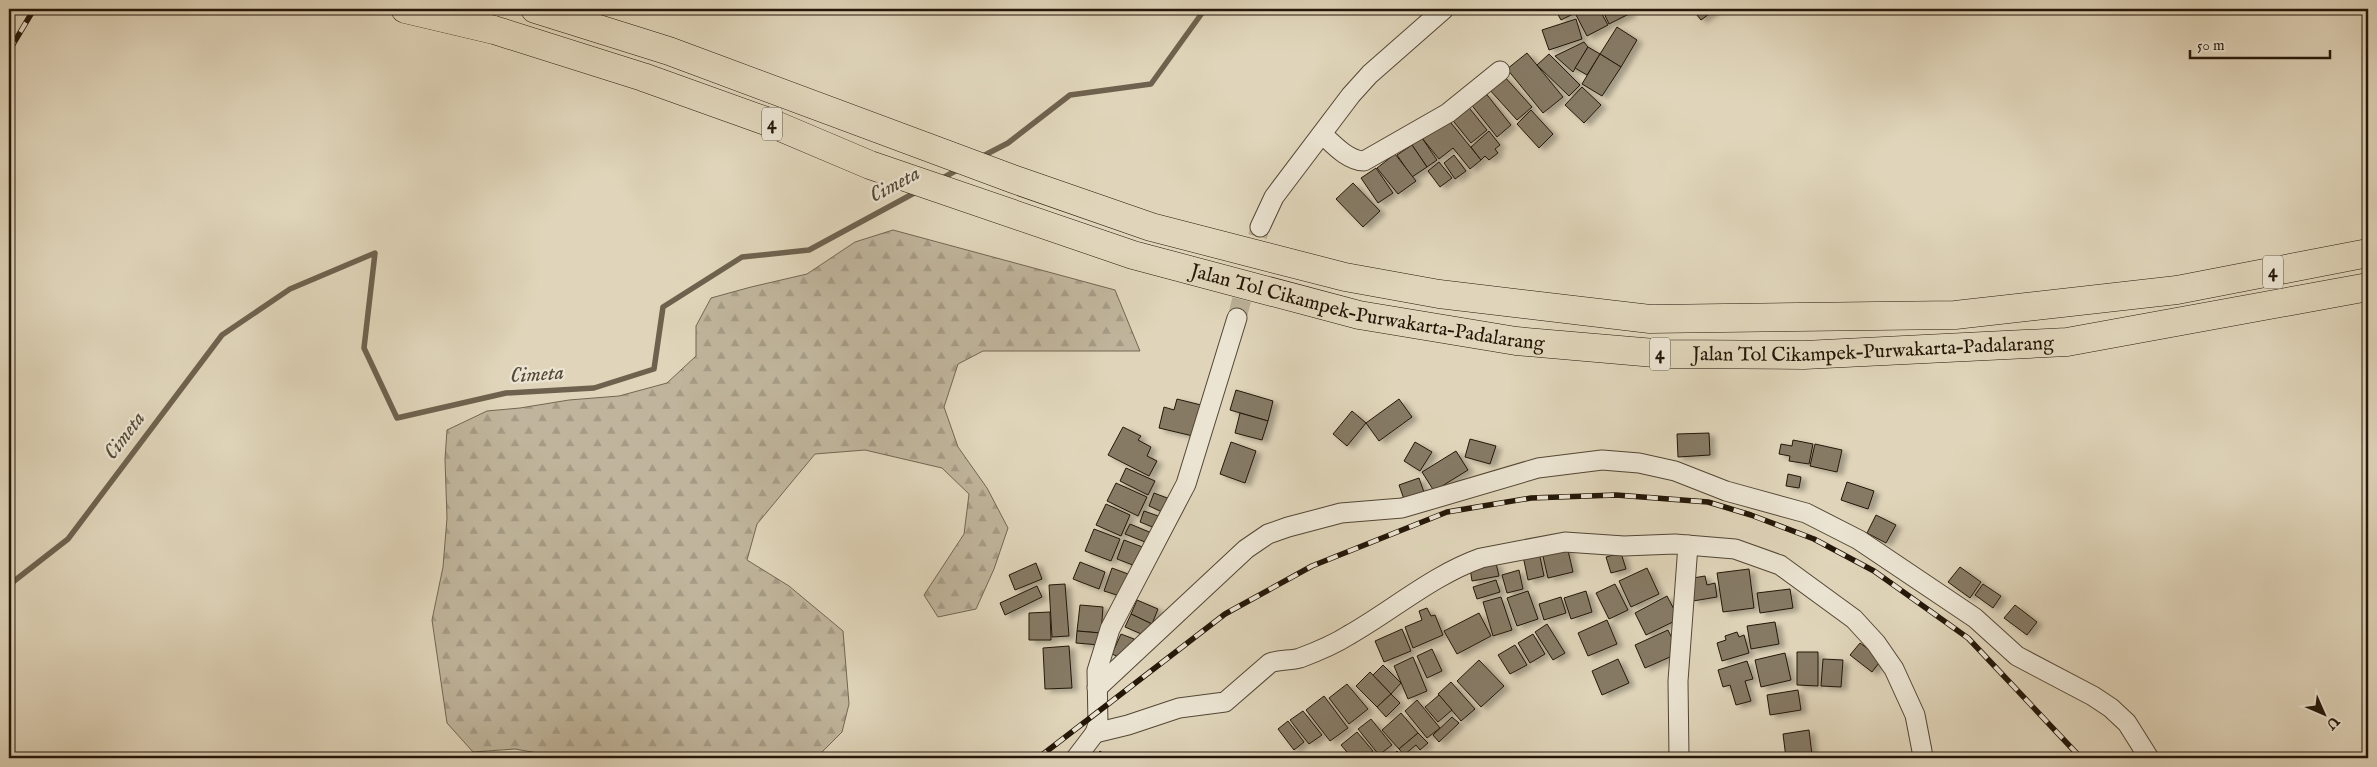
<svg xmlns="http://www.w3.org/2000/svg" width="2377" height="767" font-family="'IM FELL English',serif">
<defs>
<pattern id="forest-firs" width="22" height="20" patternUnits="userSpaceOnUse" patternTransform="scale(1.25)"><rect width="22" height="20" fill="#c0b59c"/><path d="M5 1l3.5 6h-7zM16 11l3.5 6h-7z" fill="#a59b85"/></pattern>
<filter id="shadow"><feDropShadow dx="5.5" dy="3" stdDeviation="2.5" flood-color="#0004"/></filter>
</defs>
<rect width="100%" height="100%" fill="#e0d5ba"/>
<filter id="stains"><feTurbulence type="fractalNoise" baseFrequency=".004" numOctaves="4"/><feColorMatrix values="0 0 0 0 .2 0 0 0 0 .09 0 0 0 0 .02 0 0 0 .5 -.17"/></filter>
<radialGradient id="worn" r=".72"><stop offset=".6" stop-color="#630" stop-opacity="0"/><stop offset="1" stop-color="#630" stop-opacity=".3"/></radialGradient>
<path fill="url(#forest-firs)" stroke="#726652" d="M893 230 1115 290 1140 351H983L958 364 944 407 958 447 987 488 1008 528 994 569 976 609 938 617 924 595 964 534 969 494 942 468 865 450 815 454 757 524 747 560 789 586 843 631 849 704 842 732 816 758H566L515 749 473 752 447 723 432 620 443 567 447 518 445 459 447 430 487 411 520 408 569 400 619 396 667 383 696 356V326L711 298 751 287 807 274 855 242Z"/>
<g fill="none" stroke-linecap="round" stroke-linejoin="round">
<g stroke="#6e624e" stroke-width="5.5">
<path d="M981 157 1008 143 1070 95 1151 84 1205 9"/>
<path d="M939 180 959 169"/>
<path d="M9 585 68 539 222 335 290 289 375 253 364 348 397 418 506 393 594 388 654 369 663 307 742 257 809 250 918 191"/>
</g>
</g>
<g fill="#867a65" stroke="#241708" filter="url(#shadow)">
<path d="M1555 9H1571L1573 14 1561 20Z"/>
<path d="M1583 9H1599L1608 25 1587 36 1575 13Z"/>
<path d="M1602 9H1628L1631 13 1609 24Z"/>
<path d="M1692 9H1716L1701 20Z"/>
<path d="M1576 19 1582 39 1549 50 1542 30Z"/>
<path d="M1617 27 1637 40 1621 67 1600 54Z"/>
<path d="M1584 42 1588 47 1573 72 1555 56Z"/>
<path d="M1588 47 1600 54 1587 75 1575 68Z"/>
<path d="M1527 53 1563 97 1543 113 1507 69Z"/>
<path d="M1549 54 1580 85 1569 96 1537 65Z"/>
<path d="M1600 54 1621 67 1602 96 1582 84Z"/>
<path d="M1503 75 1532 107 1517 120 1488 88Z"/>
<path d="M1582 87 1601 105 1584 123 1565 105Z"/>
<path d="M1484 91 1511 125 1497 137 1470 103Z"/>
<path d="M1466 104 1487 130 1471 143 1450 117Z"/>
<path d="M1531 110 1553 134 1539 148 1517 124Z"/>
<path d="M1447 118 1481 160 1470 169 1453 148 1439 159 1422 138Z"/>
<path d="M1489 131 1500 145 1495 149 1498 153 1489 160 1485 156 1481 160 1471 147Z"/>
<path d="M1422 138 1437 160 1427 167 1412 145Z"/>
<path d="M1412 145 1427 167 1412 177 1397 155Z"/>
<path d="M1395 154 1416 181 1398 194 1377 168Z"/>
<path d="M1454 155 1466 171 1455 179 1444 163Z"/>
<path d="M1439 162 1452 178 1440 187 1428 171Z"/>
<path d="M1376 168 1393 193 1378 203 1361 178Z"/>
<path d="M1353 183 1380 211 1363 227 1336 199Z"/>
<path d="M1236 390 1273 401 1268 421 1230 410Z"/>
<path d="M1177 399 1201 405 1193 436 1159 428 1164 407 1174 410Z"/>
<path d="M1399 399 1412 417 1379 441 1366 423Z"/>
<path d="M1352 411 1366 423 1347 446 1333 434Z"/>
<path d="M1240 413 1268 421 1262 440 1235 433Z"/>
<path d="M1123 427 1141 436 1138 440 1151 447 1147 456 1157 461 1149 476 1108 455Z"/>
<path d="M1709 433 1710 455 1678 457 1677 434Z"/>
<path d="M1470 439 1496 446 1490 464 1465 457Z"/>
<path d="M1793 440 1813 444 1809 464 1789 461 1790 456 1779 454 1781 444 1792 446Z"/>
<path d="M1231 442 1256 451 1245 483 1220 474Z"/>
<path d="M1415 442 1432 452 1420 471 1404 461Z"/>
<path d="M1815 444 1842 450 1837 472 1810 466Z"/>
<path d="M1456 451 1468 470 1434 491 1422 472Z"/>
<path d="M1126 468 1155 481 1148 495 1120 481Z"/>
<path d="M1788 474 1801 477 1799 488 1786 486Z"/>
<path d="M1419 478 1425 495 1405 502 1399 485Z"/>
<path d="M1847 482 1874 491 1868 509 1841 500Z"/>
<path d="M1116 483 1147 497 1138 516 1107 501Z"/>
<path d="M1154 493 1175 501 1169 515 1149 506Z"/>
<path d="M1106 504 1130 515 1121 536 1096 525Z"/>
<path d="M1144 511 1164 518 1160 530 1140 522Z"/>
<path d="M1876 515 1896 525 1886 543 1867 533Z"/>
<path d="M1130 524 1154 534 1150 544 1125 534Z"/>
<path d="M1094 529 1120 539 1111 561 1085 551Z"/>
<path d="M1124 540 1145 548 1138 567 1117 559Z"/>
<path d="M1567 546 1573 572 1548 578 1542 552Z"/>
<path d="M1539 552 1544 576 1528 580 1523 556Z"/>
<path d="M1621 553 1626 569 1611 573 1606 557Z"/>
<path d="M1080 562 1105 572 1099 589 1073 579Z"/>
<path d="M1036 563 1042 579 1015 590 1009 575Z"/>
<path d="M1496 563 1499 576 1472 581 1470 568Z"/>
<path d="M1960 567 1981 582 1970 598 1948 582Z"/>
<path d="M1112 568 1128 574 1120 596 1104 591Z"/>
<path d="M1647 568 1659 594 1631 607 1619 581Z"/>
<path d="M1749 569 1754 608 1723 612 1717 573Z"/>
<path d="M1519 570 1523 589 1507 593 1502 575Z"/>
<path d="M1705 576 1707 585 1715 583 1717 597 1693 601 1691 587H1694L1693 578Z"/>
<path d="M1496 580 1500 592 1477 599 1473 587Z"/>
<path d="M1065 584 1069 636 1052 637 1049 585Z"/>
<path d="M1615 584 1628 610 1609 619 1596 593Z"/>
<path d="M1983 584 2001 596 1993 608 1975 595Z"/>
<path d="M1037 586 1042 597 1005 615 1000 603Z"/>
<path d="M1790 589 1793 608 1760 613 1757 593Z"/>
<path d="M1528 591 1538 619 1517 626 1507 598Z"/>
<path d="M1586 591 1592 612 1571 619 1564 598Z"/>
<path d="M1667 596 1679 619 1646 635 1635 613Z"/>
<path d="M1501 597 1512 630 1493 636 1483 602Z"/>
<path d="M1561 597 1566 613 1544 620 1539 604Z"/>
<path d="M1137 600 1158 609 1152 624 1131 614Z"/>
<path d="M1080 605 1103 607 1101 633 1077 631Z"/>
<path d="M2015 605 2037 622 2027 635 2004 618Z"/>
<path d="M1427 608 1431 616 1435 615 1443 635 1413 648 1405 627 1422 620 1419 611Z"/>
<path d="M1050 612 1051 640H1029V613Z"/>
<path d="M1479 613 1491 636 1457 654 1444 631Z"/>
<path d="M1131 614 1152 624 1146 636 1125 627Z"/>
<path d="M1607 620 1617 644 1588 656 1578 633Z"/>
<path d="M1775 622 1779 644 1751 649 1747 626Z"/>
<path d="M1547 624 1565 653 1553 660 1535 632Z"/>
<path d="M1402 629 1411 651 1384 662 1375 641Z"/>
<path d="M1668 630 1679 653 1645 668 1635 645Z"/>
<path d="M1077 631 1101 633 1100 645 1076 643Z"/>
<path d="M1737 632 1739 637 1744 635 1749 653 1722 661 1717 643 1726 640 1725 636Z"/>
<path d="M1121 634 1134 639 1125 660 1112 654Z"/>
<path d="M1533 634 1545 654 1530 663 1518 643Z"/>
<path d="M1860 643 1882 659 1872 672 1850 655Z"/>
<path d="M1515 645 1527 665 1510 674 1498 655Z"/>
<path d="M1069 646 1072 688 1045 689 1043 648Z"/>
<path d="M1432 649 1442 671 1427 678 1417 656Z"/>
<path d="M1797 652H1818V686L1797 685Z"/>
<path d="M1785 653 1791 680 1761 687 1755 660Z"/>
<path d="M1413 657 1427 691 1408 699 1394 666Z"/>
<path d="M1618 659 1629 683 1602 695 1592 671Z"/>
<path d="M1823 659 1843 660 1841 687 1821 686Z"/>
<path d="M1479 660 1504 686 1481 707 1457 681Z"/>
<path d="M1747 661 1753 679 1745 681 1751 701 1736 705 1730 685 1723 687 1718 670Z"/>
<path d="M1383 665 1401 683 1391 694 1373 675Z"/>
<path d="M1370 672 1391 694 1377 707 1356 686Z"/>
<path d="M1451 682 1475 709 1461 721 1438 694Z"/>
<path d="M1347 684 1368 709 1349 724 1329 698Z"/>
<path d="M1798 690 1801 710 1770 715 1767 695Z"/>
<path d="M1391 694 1400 703 1386 717 1377 707Z"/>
<path d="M1439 695 1452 710 1438 722 1425 707Z"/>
<path d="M1324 696 1348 728 1330 741 1306 710Z"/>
<path d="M1417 700 1440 728 1427 738 1405 711Z"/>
<path d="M1303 711 1322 735 1309 744 1290 720Z"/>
<path d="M1401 713 1418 733 1399 749 1382 730Z"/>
<path d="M1452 717 1459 723 1439 742 1433 735Z"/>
<path d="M1371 719 1392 745 1379 755 1358 729Z"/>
<path d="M1288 721 1304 742 1294 750 1278 729Z"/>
<path d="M1809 730 1812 755 1786 758 1783 734Z"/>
<path d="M1357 732 1373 751 1364 758H1352L1341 745Z"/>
<path d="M1418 733 1428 743 1420 750 1416 745 1404 755 1399 749Z"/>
<path d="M1100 751 1109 758H1094Z"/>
<path d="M1397 751 1404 758H1389Z"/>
</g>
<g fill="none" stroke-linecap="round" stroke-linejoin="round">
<path stroke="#baaf96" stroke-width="19" stroke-dasharray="19 9" stroke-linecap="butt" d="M1237 318 1260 227"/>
<defs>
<g id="minor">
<path d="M1322 134C1333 144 1348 161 1364 161L1448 113 1500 71"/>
<path d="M1260 227 1274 197 1351 95 1370 74 1444 9"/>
<path d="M1097 688 1246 549 1268 534 1288 527 1341 513 1402 508 1538 468 1602 460 1639 463 1675 471 1726 491 1806 513 1859 540 1975 618 2017 656 2093 696 2111 708 2127 723 2149 758"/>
<path d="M1095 733 1128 725 1179 708 1225 702 1270 663C1280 659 1290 661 1300 658 1316 652 1335 644 1349 635 1393 610 1433 575 1481 558L1565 542 1624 546 1675 544 1735 549 1780 565 1854 619 1876 643 1894 669 1915 715 1922 751 1921 758"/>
<path d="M1076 758 1095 733 1098 724 1097 671 1110 629 1186 484 1237 318"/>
<path d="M1679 758 1678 681 1688 545"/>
</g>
<g id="motorway">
<path id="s1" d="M405 9 494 30 643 77 766 121 870 165 1133 255 1359 315 1516 341 1666 354 1804 355 2067 342 2368 287"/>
<path d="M535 9 669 51 1013 179 1151 227 1345 277 1439 294 1650 319 1955 315 2177 290 2368 253"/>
</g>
</defs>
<use href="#minor" stroke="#534634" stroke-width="21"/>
<use href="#motorway" stroke="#241708" stroke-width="29"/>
<use href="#minor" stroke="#ebe4d2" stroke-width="19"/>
<use href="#motorway" stroke="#e0d5ba" stroke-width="28"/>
<defs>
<g id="rail">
<path d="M9 51 34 9"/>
<path d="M1038 758 1225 614 1312 566 1447 512 1531 498 1616 495 1708 502 1751 515 1814 539 1874 571 1968 638 2081 758"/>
</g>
</defs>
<use href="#rail" stroke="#241708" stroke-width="5.5"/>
<use href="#rail" stroke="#ebe4d2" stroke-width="4" stroke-dasharray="11" stroke-linecap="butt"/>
</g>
<g text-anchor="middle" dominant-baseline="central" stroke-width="4.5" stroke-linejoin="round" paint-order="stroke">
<g fill="#ebe4d2" stroke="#605445" stroke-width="1">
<rect x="762" y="107.5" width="20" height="33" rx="4"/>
<rect x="2263" y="255.5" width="20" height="33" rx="4"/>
<rect x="1650" y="337.5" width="20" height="33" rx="4"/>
</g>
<g font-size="19" font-weight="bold" fill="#241708">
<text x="772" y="124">4</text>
<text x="2273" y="272">4</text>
<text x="1660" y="354">4</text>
</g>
<g font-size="20" fill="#241708" stroke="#ebe4d2">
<text stroke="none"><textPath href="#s1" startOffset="1010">Jalan Tol Cikampek–Purwakarta–Padalarang</textPath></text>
<text stroke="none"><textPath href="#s1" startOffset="1520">Jalan Tol Cikampek–Purwakarta–Padalarang</textPath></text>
</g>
<g font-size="21" font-style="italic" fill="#564937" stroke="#ebe4d2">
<text transform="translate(895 185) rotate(-28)">Cimeta</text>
<text transform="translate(537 375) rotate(-4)">Cimeta</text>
<text transform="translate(125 436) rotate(-53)">Cimeta</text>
</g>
</g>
<rect width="2377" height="767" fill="none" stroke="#e0d5ba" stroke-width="30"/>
<rect x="10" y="10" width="2357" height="747" fill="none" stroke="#241708" stroke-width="2.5"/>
<rect x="15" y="15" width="2347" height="737" fill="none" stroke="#241708"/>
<g transform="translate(2324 714) rotate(135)" stroke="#ebe4d2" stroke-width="4" paint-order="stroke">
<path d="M0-4L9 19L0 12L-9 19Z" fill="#241708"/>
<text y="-8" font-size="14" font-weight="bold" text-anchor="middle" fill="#241708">U</text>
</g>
<path d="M2190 50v8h140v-8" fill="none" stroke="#241708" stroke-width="2.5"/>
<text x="2197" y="50" font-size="15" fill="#241708" stroke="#ebe4d2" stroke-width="4" paint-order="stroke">50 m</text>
<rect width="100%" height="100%" filter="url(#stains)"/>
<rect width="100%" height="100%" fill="url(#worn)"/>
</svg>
